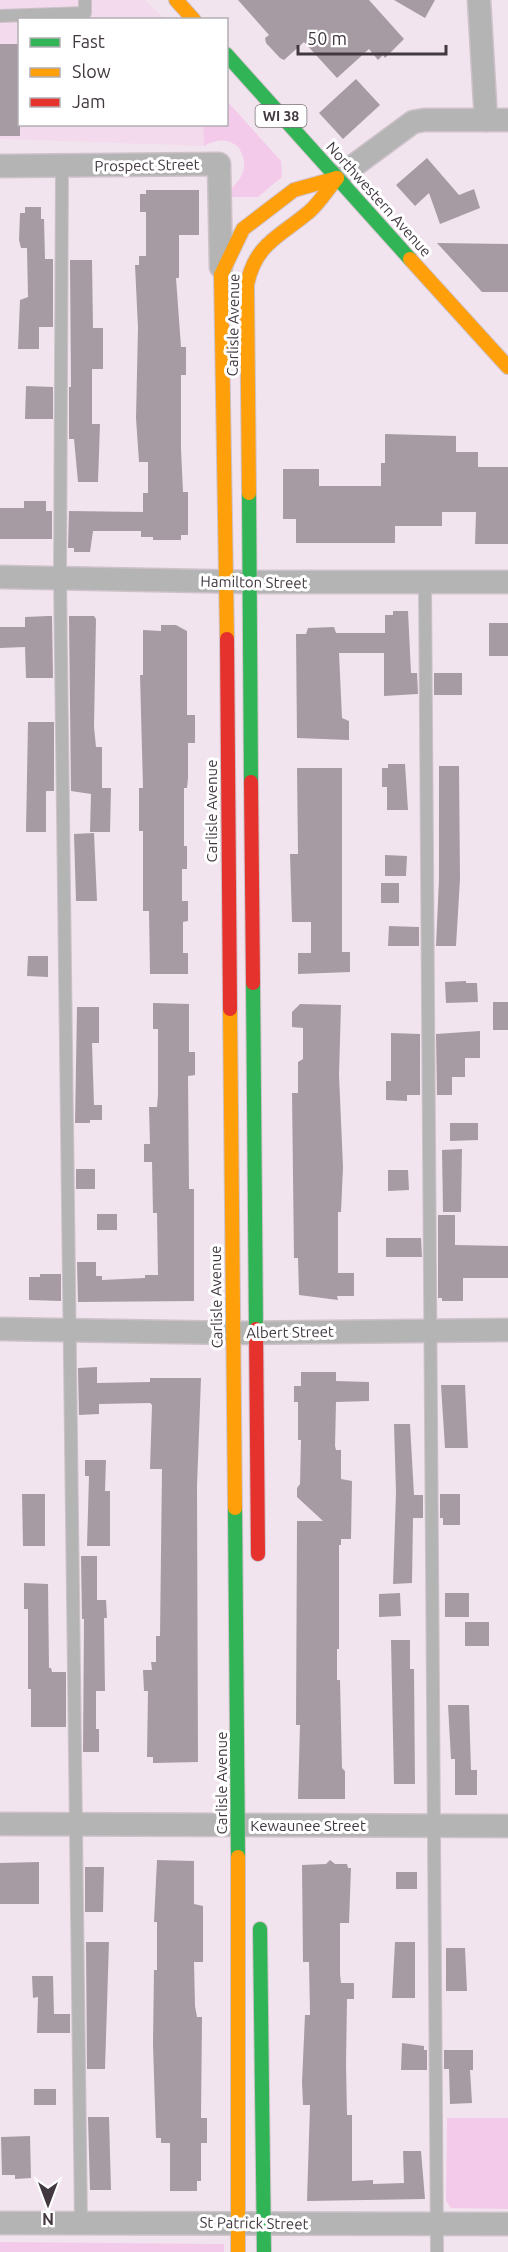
<svg xmlns="http://www.w3.org/2000/svg" width="508" height="2252" font-family="Ubuntu,sans-serif">
<rect width="100%" height="100%" fill="#f2e4ee"/>
<path fill="#f3dbed" d="M0 0H145L165 19 20 20V124L203 125 204 146 0 139Z"/>
<g fill="#f4caeb">
<path d="M227 101 281 161 282 177 258 197H230V190C244 176 249 166 239 148 228 138 217 139 204 146L203 125 226 124Z"/>
<path d="M447 2118H508V2209L451 2208 446 2201Z"/>
<path d="M0 2242 224 2244V2252H0Z"/>
</g>
<g fill="#a69ba3">
<path d="M238 0H369L404 39 385 58 383 55 378 60 369 49 337 78 304 42 284 60 280 58 266 43 265 38 269 35Z"/>
<path d="M394 0H435L425 18Z"/>
<rect x="0" y="44" width="20" height="92"/>
<path d="M356 79 380 105 343 139 319 113Z"/>
<path d="M427 158 459 195 474 189 480 208 440 224 429 193 415 206 396 185Z"/>
<path d="M146 190H199V235H179V278H176L181 347H186V375H181V449L183 492H188V535H181V540H153V537H141V531H93L90 552H74V548H68L69 511 143 512V493H148V462H139L136 418 138 328 135 265H139V256H146V212H140V194H146Z"/>
<path d="M25 207H41V219H44L45 259H53V327H39V349H18L20 300 28 297 27 248H21L19 240 20 213H25Z"/>
<path d="M437 243 508 244V292H482Z"/>
<path d="M70 260H92L93 328H103V369H92V424H100L98 482H78L74 439H69V387H71Z"/>
<path d="M26 386 53 387V419H25Z"/>
<path d="M385 434 456 436V452H478V467H508V544H475L476 512H442V526H395V543H296V519H283V469H319V486H381V463H385Z"/>
<path d="M24 501H46V511H52V539H0V508H24Z"/>
<path d="M393 611H408L411 673H417L418 694 384 696V653H339L342 718 349 721V740L297 738 296 634H306L308 628 334 627 336 633H385V615H393Z"/>
<path d="M48 616H52L53 678H26L25 647 0 648V627H25V617Z"/>
<path d="M69 616H94L96 619 94 727 96 747H102V788H111L110 832H90L91 794 71 791Z"/>
<rect x="489" y="623" width="19" height="33"/>
<path d="M161 625H176L187 631V715H195V743H188V778L187 788H184V846H187V869H182V901H188V921L183 922V953H188V974H150L149 911H143V831H139V788H143L140 675H143V630L161 631Z"/>
<rect x="434" y="673" width="28" height="22"/>
<path d="M28 722H54V791H46V832H26Z"/>
<path d="M388 764H405L408 810H387V787H382V768H388Z"/>
<path d="M439 766H459L460 879 456 946H436L439 879Z"/>
<path d="M297 768H342V952H350V972L298 974V953H311V922H292L290 854H298Z"/>
<path d="M94 833 97 901H76L74 834Z"/>
<path d="M385 855 407 856 406 876H385Z"/>
<rect x="381" y="883" width="18" height="20"/>
<path d="M389 926 419 927V946H388Z"/>
<path d="M28 956H48V977L27 976Z"/>
<path d="M466 981V983H477L478 1002 446 1003 445 982Z"/>
<rect x="493" y="1002" width="15" height="28"/>
<path d="M153 1003 189 1004V1052H195V1075L188 1076 189 1189H194V1301L78 1302 77 1262H96V1276H102V1280L145 1278V1275H158L157 1213H153L152 1162H144V1144H150L149 1107H157L158 1095V1029H153Z"/>
<path d="M300 1004 341 1005 339 1075 343 1167 341 1212H338V1273H354V1296H337L338 1300 299 1295 298 1258H294L292 1093H298V1062L303 1059V1028L292 1027V1012Z"/>
<path d="M77 1007H99V1043H92L94 1105H102V1120H90V1123H75Z"/>
<path d="M480 1031V1058H465V1077H452V1095H437L436 1034Z"/>
<path d="M391 1033 420 1034V1095H407V1101L386 1100V1081H391Z"/>
<path d="M450 1123H478V1140L450 1141Z"/>
<path d="M462 1149 461 1212H443L442 1150Z"/>
<rect x="76" y="1169" width="19" height="20"/>
<path d="M388 1170H408L409 1190 388 1191Z"/>
<rect x="97" y="1214" width="20" height="16"/>
<path d="M438 1215H455V1245L508 1246V1278H463V1301H442V1298H438Z"/>
<path d="M386 1238H421L422 1257H386Z"/>
<path d="M40 1274H61V1301L29 1300V1277H40Z"/>
<path d="M97 1367V1383L150 1382V1378H201L197 1486 198 1762 153 1763V1757H147L148 1691H144L143 1670H152L151 1662H156V1636H160L162 1469H150L152 1405 150 1403 99 1404V1414L79 1415 78 1368Z"/>
<path d="M301 1372H336V1381L369 1382V1401L336 1402 335 1446 336 1450H341V1479L352 1481 351 1539H341V1545H339V1649H337V1680H340L342 1768 345 1771V1799H298L300 1725H296L297 1521H323L297 1497V1488L300 1484 301 1440H298V1402H294V1386H301Z"/>
<path d="M441 1385H465L468 1448H445Z"/>
<path d="M394 1424H410L414 1495H423V1518H413L412 1583 393 1584 396 1492Z"/>
<path d="M85 1460H106L105 1491H110V1546H87L89 1476H85Z"/>
<path d="M22 1494H45V1546H23Z"/>
<path d="M440 1494H460V1525H443V1518H440Z"/>
<path d="M81 1556H97V1600H106L107 1618H104L105 1691H96V1729H99V1752H83L84 1619H82Z"/>
<path d="M24 1583 48 1584 49 1668H51L52 1672H66V1727H31V1689H28V1609H24Z"/>
<path d="M400 1593 401 1616 379 1617V1594Z"/>
<rect x="445" y="1593" width="24" height="24"/>
<rect x="465" y="1622" width="24" height="24"/>
<path d="M391 1640H410V1669H414L415 1784H394Z"/>
<path d="M448 1705H469L471 1770H477V1795H455V1759H451Z"/>
<path d="M157 1860 194 1861V1904L203 1906V1962H194L195 2006 197 2017H202L201 2118H207V2143H201V2181H197V2191H170V2143H161V2138H156L153 2044 154 1970H157V1922H154Z"/>
<path d="M330 1860 335 1864H347L348 1868H351L349 1923H340V1974L341 1983H354V1999H347L346 2065 347 2115H352V2181L373 2180V2184L404 2183 403 2151H421L425 2199 307 2201 310 2105H303L302 2082 305 2015H310L309 1962H303L302 1865 326 1864Z"/>
<path d="M39 1862V1904H0V1863Z"/>
<path d="M85 1867H104L103 1912H85Z"/>
<rect x="396" y="1872" width="21" height="17"/>
<path d="M86 1942H109L105 2069H87Z"/>
<path d="M395 1942H415V1998H392Z"/>
<path d="M446 1948H465L467 1991H446Z"/>
<path d="M32 1976H53L54 2014H70V2033H37L38 1997 33 1998Z"/>
<path d="M402 2043 424 2046V2050H427V2070H401Z"/>
<path d="M444 2050H473V2070H470L472 2103 450 2104 449 2069H444Z"/>
<rect x="34" y="2089" width="22" height="16"/>
<path d="M88 2117H109L111 2190H90Z"/>
<path d="M30 2136 31 2178 15 2179V2175H2L1 2137Z"/>
</g>
<g fill="none" stroke-linecap="round" stroke-linejoin="round">
<defs>
<g id="lane">
<path d="M0 16 85 13V0"/>
<path d="M62 167 60 577 81 2223"/>
<path d="M425 582 437 2252"/>
</g>
<g id="street">
<path d="M479 0 486 120"/>
<path d="M0 166 219 164 221 267"/>
<path d="M337 178 413 122 424 120H508"/>
<path d="M0 577 251 582H508"/>
<path d="M0 1329 233 1333 508 1330"/>
<path d="M0 1824 508 1826"/>
<path d="M0 2223 508 2224"/>
</g>
<g id="fast">
<path d="M226 54 410 259"/>
<path d="M249 493 251 782"/>
<path d="M253 983 256 1329"/>
<path d="M235 1508 238 1857"/>
<path d="M260 1929 264 2252"/>
</g>
<g id="slow">
<path d="M176 0 194 20"/>
<path d="M410 259 508 367"/>
<path d="M249 493 247 285C255 243 281 236 310 211 320 202 328 189 337 178"/>
<path d="M227 639 221 275 243 229 294 190 337 178"/>
<path d="M230 1009 235 1508"/>
<path d="M238 1857V2252"/>
</g>
<g id="jam">
<path d="M227 639 230 1009"/>
<path d="M251 782 253 983"/>
<path d="M256 1329 258 1554"/>
</g>
</defs>
<use href="#lane" stroke="#cec2ca" stroke-width="14"/>
<use href="#street" stroke="#cec2ca" stroke-width="25"/>
<use href="#fast" stroke="#cec2ca" stroke-width="16"/>
<use href="#slow" stroke="#cec2ca" stroke-width="16"/>
<use href="#jam" stroke="#cec2ca" stroke-width="16"/>
<use href="#lane" stroke="#b3b4b3" stroke-width="12"/>
<use href="#street" stroke="#b3b4b3" stroke-width="22"/>
<use href="#fast" stroke="#30b455" stroke-width="14"/>
<use href="#slow" stroke="#ff9f0a" stroke-width="14"/>
<use href="#jam" stroke="#e5322d" stroke-width="14"/>
</g>
<g text-anchor="middle" dominant-baseline="central" stroke-width="6" stroke-linejoin="round" paint-order="stroke">
<rect fill="#fff" stroke="#7b7479" stroke-width="1.5" x="255.5" y="105" width="51" height="22" rx="4.5"/>
<g font-size="14" font-weight="bold" fill="#423840">
<text x="281" y="116">WI 38</text>
</g>
<g font-size="15" fill="#423840" stroke="#fff">
<text transform="translate(147 165) rotate(-1)">Prospect Street</text>
<text transform="translate(379 199) rotate(48)">Northwestern Avenue</text>
<text transform="translate(233 325) rotate(-89)">Carlisle Avenue</text>
<text transform="translate(254 582) rotate(1)">Hamilton Street</text>
<text transform="translate(211 811) rotate(-90)">Carlisle Avenue</text>
<text transform="translate(216 1297) rotate(-91)">Carlisle Avenue</text>
<text transform="translate(290 1332) rotate(-1)">Albert Street</text>
<text transform="translate(221 1783) rotate(-90)">Carlisle Avenue</text>
<text x="308" y="1825">Kewaunee Street</text>
<text transform="translate(254 2223) rotate(1)">St Patrick Street</text>
</g>
</g>
<rect x="18" y="18" width="210" height="108" fill="#ffffff" stroke="#b3afb3" stroke-width="1.5"/>
<rect x="30" y="38" width="30" height="9" fill="#30b455" stroke="#b3afb3" stroke-width="1.5"/>
<text x="72" y="48" font-size="18" fill="#423840">Fast</text>
<rect x="30" y="68" width="30" height="9" fill="#ff9f0a" stroke="#b3afb3" stroke-width="1.5"/>
<text x="72" y="78" font-size="18" fill="#423840">Slow</text>
<rect x="30" y="98" width="30" height="9" fill="#e5322d" stroke="#b3afb3" stroke-width="1.5"/>
<text x="72" y="108" font-size="18" fill="#423840">Jam</text>
<g transform="translate(48 2204) rotate(180)" stroke="#ffffff" stroke-width="4.5" paint-order="stroke">
<path d="M0-4.5L10 22L0 15L-10 22Z" fill="#423840"/>
<text y="-9" font-size="16" font-weight="bold" text-anchor="middle" fill="#423840">N</text>
</g>
<path d="M298 45v9h148v-9" fill="none" stroke="#423840" stroke-width="3"/>
<text x="307" y="45" font-size="18" fill="#423840" stroke="#ffffff" stroke-width="4.5" paint-order="stroke">50 m</text>
</svg>
